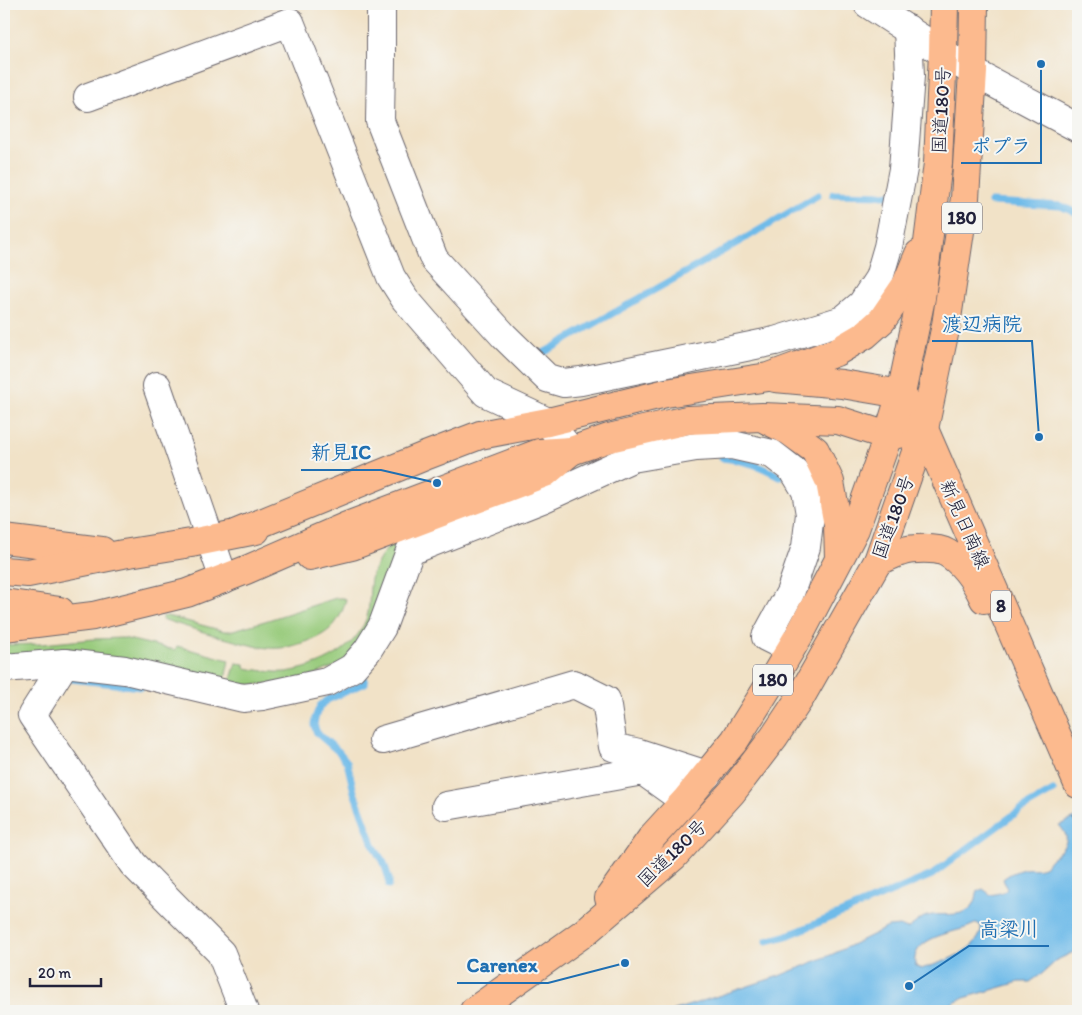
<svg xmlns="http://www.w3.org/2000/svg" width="1082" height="1015" font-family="Itim,'Klee One',sans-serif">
<rect width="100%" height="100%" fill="#f6f6f2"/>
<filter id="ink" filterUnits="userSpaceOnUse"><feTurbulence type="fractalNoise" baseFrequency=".02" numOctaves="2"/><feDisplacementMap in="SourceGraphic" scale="10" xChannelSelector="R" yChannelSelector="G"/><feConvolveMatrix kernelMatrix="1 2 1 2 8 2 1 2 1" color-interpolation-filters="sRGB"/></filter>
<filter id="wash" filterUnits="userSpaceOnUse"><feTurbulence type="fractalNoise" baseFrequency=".0096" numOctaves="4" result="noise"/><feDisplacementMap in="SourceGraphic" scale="20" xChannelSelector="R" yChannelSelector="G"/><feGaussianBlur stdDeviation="1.12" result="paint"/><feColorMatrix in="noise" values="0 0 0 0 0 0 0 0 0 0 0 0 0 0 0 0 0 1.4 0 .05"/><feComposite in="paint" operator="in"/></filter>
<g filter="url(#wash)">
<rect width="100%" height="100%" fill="#f1e2c7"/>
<g fill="#98cb7b" stroke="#5d765b">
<path d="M409 534 382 602 345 662 297 682 229 686 236 663 245 664V668C258 670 273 673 286 672 320 667 359 649 368 613 370 602 369 590 371 579 373 567 386 548 395 540 398 537 405 536 409 534Z"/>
<path d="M336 598H343L346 600C339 626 325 637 299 644 290 647 279 649 269 648 254 647 239 642 224 638 203 632 183 626 162 619V617L167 616 224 631H230L265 621Z"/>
<path d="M123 638 175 650 177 646 229 660 224 684 4 663V645L42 644 94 639Z"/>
</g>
<path fill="#70bbe9" stroke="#496e92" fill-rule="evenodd" d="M1078 817V950L1057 960 1043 973 1030 982H1019L964 998 938 1011H786L782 1008 776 1009 773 1011H672L779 976 833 954 888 927 900 926 907 929C914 925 920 918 927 916 944 912 965 920 975 902 976 899 977 894 978 891L983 889 991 895 1004 892 1007 889 1003 879C1009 874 1016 871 1024 869 1031 868 1037 870 1043 867 1048 865 1048 862 1051 859 1065 847 1073 840 1059 825ZM977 923 981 926C983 950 940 963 921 969L915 965C911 940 945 934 962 929 967 928 972 925 977 923Z"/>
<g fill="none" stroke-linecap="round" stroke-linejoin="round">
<g stroke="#70bbe9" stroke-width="7">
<path d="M833 194 890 195"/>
<path d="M991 202 1061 206 1078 214"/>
<path d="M540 355C633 301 727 251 818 195"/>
<path d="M722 458C742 460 763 466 780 477"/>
<path d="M361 672 365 683 327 700 320 706 315 718 314 725 317 733 339 752 347 762 354 792 373 844 378 854 384 863 389 879V885"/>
<path d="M72 679 141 687"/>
<path d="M767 941 789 935 932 875 957 856 1020 810 1053 791"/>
</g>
</g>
</g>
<g filter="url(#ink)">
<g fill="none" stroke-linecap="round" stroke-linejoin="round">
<defs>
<g id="minor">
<path d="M381 4V62L380 121 434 259 504 336 547 378 564 383 581 381 775 341 843 320 862 304 879 278 888 247 903 169 910 76 908 29"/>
<path d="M868 4 973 72 1078 128"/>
<path d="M88 97 290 22 391 277 405 299 486 393 548 422 571 451"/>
<path d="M157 386 224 579"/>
<path d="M65 663 32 715 133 864 221 953 244 1011"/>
<path d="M4 668 65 663 125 670 243 698 262 696 327 682 352 668 367 651 382 627 410 551 542 499 632 458 696 447 732 445 772 454 794 471 806 491 810 514 806 547 790 593 766 637 790 649"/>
<path d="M383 740 574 684 606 700 613 747 639 753 707 775"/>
<path d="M446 806 643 771 685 801"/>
</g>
<g id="major">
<path d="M924 429 1078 784"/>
<path d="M878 561C886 558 893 554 900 552 911 548 937 547 947 553 964 563 976 582 984 599"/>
</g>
<g id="highway">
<path d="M775 378 842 384 901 394 911 409"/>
<path d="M767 420 789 431 815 450 830 482 838 525 839 558"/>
<path d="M237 533 425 456 480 435 548 422 666 393 768 377 836 352 865 335 882 320 906 285 919 254"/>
<path d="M4 539 102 551"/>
<path d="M310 556 352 546 545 473 571 451"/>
<path d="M4 571 28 573 123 554 191 543 256 530"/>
<path d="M4 603 60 611"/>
<path d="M4 627 93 616 187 593 246 570 347 526 539 453 571 451 609 438 687 420 762 417 838 420 888 436 907 432"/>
<path d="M609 898 653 836 685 801 735 740 770 684 801 632 855 529 888 436 901 394 921 298 938 163 943 52 944 4"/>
<path d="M474 1011 585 932 674 856 732 792 774 737 800 698 878 561 924 429 946 325 965 198 973 72 974 4"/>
</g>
</defs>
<use href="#minor" stroke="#6a656c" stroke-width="30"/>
<use href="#major" stroke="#6a656c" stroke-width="30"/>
<use href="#highway" stroke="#6a656c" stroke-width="30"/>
<path stroke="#6a656c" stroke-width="3" stroke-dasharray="4 4" stroke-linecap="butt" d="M1073 814 1078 825"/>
<use href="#minor" stroke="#fff" stroke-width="28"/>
<use href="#major" stroke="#fcba8e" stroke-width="28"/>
<use href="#highway" stroke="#fcba8e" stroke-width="28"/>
</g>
</g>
<g text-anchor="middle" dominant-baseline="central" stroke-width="4" stroke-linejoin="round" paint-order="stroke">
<g fill="#f6f6f2" stroke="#626272" stroke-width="1">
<rect x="942" y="202.5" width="40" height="31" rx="4"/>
<rect x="991" y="590.5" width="20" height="31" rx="4"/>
<rect x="753" y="664.5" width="40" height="31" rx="4"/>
</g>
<g font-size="18" font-weight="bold" fill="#22223b">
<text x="962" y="218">180</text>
<text x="1001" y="606">8</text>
<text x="773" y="680">180</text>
</g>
<g font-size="19" fill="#22223b" stroke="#f6f6f2">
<text transform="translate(941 110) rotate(-87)">国道180号</text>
<text transform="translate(893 517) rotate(-70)">国道180号</text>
<text transform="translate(965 524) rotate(66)">新見日南線</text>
<text transform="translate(672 853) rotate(-44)">国道180号</text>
</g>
</g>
<path fill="none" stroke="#1f6fb2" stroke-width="2" d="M1041 64L1041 163H961M1039 437L1032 341H932M437 483L381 470H301M909 986L969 946H1049M625 963L548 983H457"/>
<g fill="#1f6fb2" stroke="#f6f6f2" stroke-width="2">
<circle cx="1041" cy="64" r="5"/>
<circle cx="1039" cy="437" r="5"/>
<circle cx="437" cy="483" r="5"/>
<circle cx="909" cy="986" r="5"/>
<circle cx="625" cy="963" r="5"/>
</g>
<g font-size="20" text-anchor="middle" font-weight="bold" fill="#1f6fb2" stroke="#f6f6f2" stroke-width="4" stroke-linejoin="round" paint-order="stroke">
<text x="1001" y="153">ポプラ</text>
<text x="982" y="331">渡辺病院</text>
<text x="341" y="459">新見IC</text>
<text x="1009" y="936">高梁川</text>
<text x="502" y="972">Carenex</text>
</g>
<rect width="1082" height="1015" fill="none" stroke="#f6f6f2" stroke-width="20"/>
<path d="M30 978v8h71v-8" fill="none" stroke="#22223b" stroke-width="2.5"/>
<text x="38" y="978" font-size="15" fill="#22223b" stroke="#f6f6f2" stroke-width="4" paint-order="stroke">20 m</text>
</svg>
